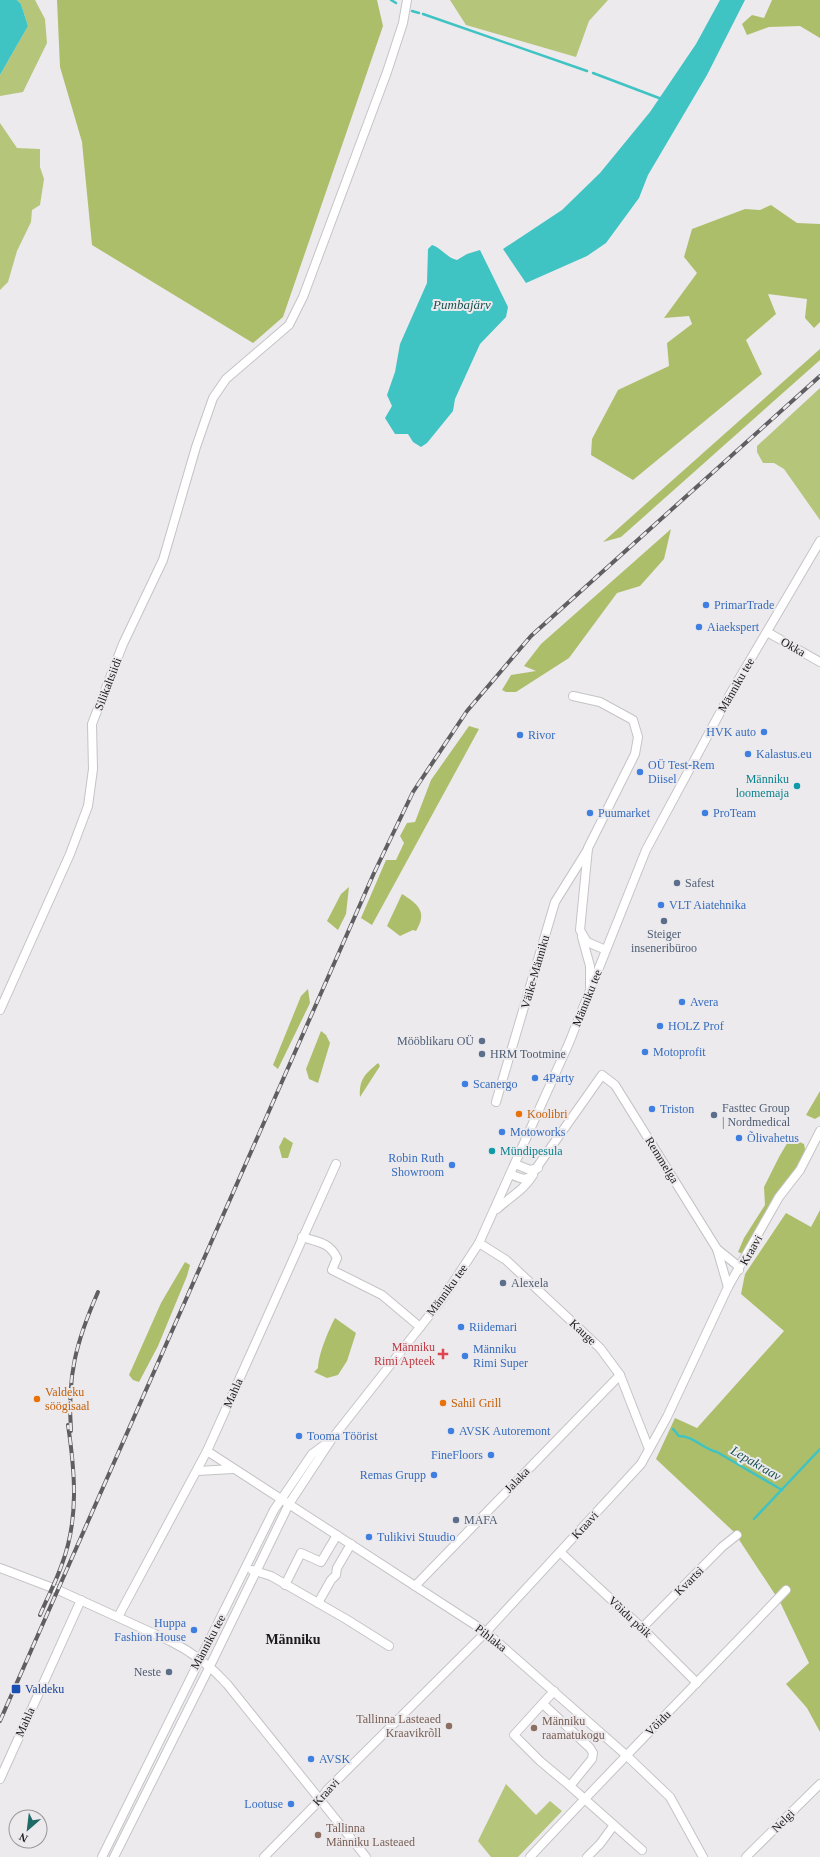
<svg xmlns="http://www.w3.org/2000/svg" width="820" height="1857" font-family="Georgia,serif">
<rect width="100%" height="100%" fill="#eceaed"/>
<g fill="#b5c57a">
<path d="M17 0H35L45 19 47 43 23 92 0 96V75L28 26 21 4Z"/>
<path d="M450 0H608L589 21 576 57 466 25Z"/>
<path d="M0 123 17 148 40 149V167L44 179 40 205 32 210 31 222 17 251 8 282 0 290Z"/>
<path d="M820 388V520L784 469 774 463H763L757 452V446Z"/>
<path d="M506 1784 536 1815 550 1801 562 1811 518 1857H491L478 1841Z"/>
</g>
<g fill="#adbe6a">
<path d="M57 0H377L383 26 283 317 253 343 92 245 82 142 60 67Z"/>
<path d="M772 0H820V38L800 26 769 27 747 35 742 24 752 15 764 18Z"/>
<path d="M771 205 797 223 820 224V322L814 328 805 318 807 299 768 294 776 314 746 340 762 374 633 480 591 455 592 439 618 390 669 366 667 343 692 324 689 316 664 318 697 273 684 257 692 229 745 209 760 210Z"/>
<path d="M820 349V360L621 537 603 542Z"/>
<path d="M671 529 664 559 640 586 617 593 569 658 516 692H506L502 690 511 675 536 671 524 666 541 644Z"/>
<path d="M469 726 479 729 372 925 361 918 386 860H396L404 843 400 836 407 823 415 822 431 780Z"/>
<path d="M349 887 346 914 338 930 327 921 341 894Z"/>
<path d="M402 894C418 904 428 912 416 931L413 930 400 936 387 926Z"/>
<path d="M308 989 310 1003 278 1069 273 1065 301 996Z"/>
<path d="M321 1031 326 1035 330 1043 318 1083 309 1079 306 1069Z"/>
<path d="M378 1063 380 1066 360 1097C359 1079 365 1074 378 1063Z"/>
<path d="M820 1091V1116L815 1119 806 1115Z"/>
<path d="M284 1137 293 1143 288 1158H282L279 1147Z"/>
<path d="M793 1139 804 1144 806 1154 743 1254 738 1252 744 1238 765 1205 764 1187 779 1157 789 1140Z"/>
<path d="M820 1210V1732L807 1708 786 1684 809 1663 780 1602 734 1532 656 1459 675 1418 697 1428 784 1331 741 1294 745 1274 786 1213 811 1227Z"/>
<path d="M185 1262 190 1265 187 1276 158 1346 139 1382 133 1380 129 1375 161 1303Z"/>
<path d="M335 1318 356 1333 347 1361 338 1375 327 1378 314 1372 318 1368C318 1355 329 1329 335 1318Z"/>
</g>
<g fill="#40c3c3">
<path d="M0 0H17L21 4 28 26 0 75Z"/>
<path d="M720 0H745L707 75 648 175 639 198 606 243 587 256 526 283 503 249 562 210 600 173 650 112 696 44Z"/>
<path d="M432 245C443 249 447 258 457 260L467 254 480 250 508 307 506 317 480 344 455 399 453 411 427 443 421 447 413 442 408 434H395L385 418 392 406 387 395 395 372 400 344 427 283 428 249Z"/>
</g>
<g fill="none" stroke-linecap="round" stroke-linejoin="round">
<g stroke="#40c3c3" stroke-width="2.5">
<path d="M391 0 396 3"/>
<path d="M412 11 419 13"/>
<path d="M423 14 587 71"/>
<path d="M593 73 659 98"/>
<path d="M673 1429 679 1436C694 1436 703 1449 717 1452L782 1490"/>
<path d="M754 1519 820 1449"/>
</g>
<defs>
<g id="minor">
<path d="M767 632 820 662"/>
<path d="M573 696 600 702 633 720 638 737 635 754 588 848 580 930 587 942 606 950"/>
<path d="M582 937 590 966V986"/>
<path d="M0 1010 70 854 88 806 93 769 92 724 123 644 163 560 196 447 213 398 226 379 289 325 303 297 387 72 403 23 407 0"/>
<path d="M496 1102 555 902 588 849"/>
<path d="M515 1164 530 1170 538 1168"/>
<path d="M510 1174C518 1177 523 1181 530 1177L602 1075 615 1085 717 1249 737 1265 739 1270"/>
<path d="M497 1209C510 1197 524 1190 533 1175"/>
<path d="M302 1237C318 1242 329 1242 337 1258L332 1270 382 1295 420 1327"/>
<path d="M479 1243 506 1260 600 1348 620 1375 649 1449"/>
<path d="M717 1249 728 1287"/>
<path d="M207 1451 486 1632 626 1755 670 1797 703 1857"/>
<path d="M197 1471 233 1469"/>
<path d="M560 1552 642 1628 697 1683"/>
<path d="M0 1568 58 1590 170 1641C192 1652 210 1665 227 1684L366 1857"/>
<path d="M252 1570 271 1576 346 1619 389 1646"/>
<path d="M285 1585 301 1553 321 1562 337 1535"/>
<path d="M415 1586 620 1375"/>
<path d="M318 1603 331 1580 336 1575 337 1568 351 1544"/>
<path d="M118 1617 207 1451 336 1164"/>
<path d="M642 1628 722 1547 737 1535"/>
<path d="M554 1691 514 1735 540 1761 570 1786"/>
<path d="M543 1704 590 1748 593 1753 592 1759 570 1786 642 1850"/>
<path d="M0 1779 81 1600"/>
<path d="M102 1857 274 1510 312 1454 327 1443"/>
<path d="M114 1857 210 1666 289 1504 331 1440 443 1298 479 1243 569 1043 646 850 729 696 820 541"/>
<path d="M264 1857 320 1800 327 1790 486 1632 641 1464 667 1417 728 1287 779 1197 800 1170 820 1131"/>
<path d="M530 1857C614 1767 701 1679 786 1590"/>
<path d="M587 1857 600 1844 614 1825"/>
<path d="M746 1857 820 1784"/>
</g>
</defs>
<use href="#minor" stroke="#c5c3c6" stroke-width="10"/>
<use href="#minor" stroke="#fff" stroke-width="8"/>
<defs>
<g id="rail">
<path d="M71 1431C67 1376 76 1342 98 1292"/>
<path d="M40 1615C47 1598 56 1582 62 1564 79 1519 75 1472 68 1425"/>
<path d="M0 1721 374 873 413 792 467 711 531 636 820 376"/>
</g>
</defs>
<use href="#rail" stroke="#5f5e60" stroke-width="4"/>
<use href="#rail" stroke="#eceaed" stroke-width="2.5" stroke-dasharray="8" stroke-linecap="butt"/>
</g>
<g fill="#3f7fe0" stroke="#eceaed" stroke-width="1.5">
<circle cx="706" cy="605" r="4"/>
<circle cx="699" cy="627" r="4"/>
<circle cx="764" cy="732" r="4"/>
<circle cx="520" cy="735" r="4"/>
<circle cx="748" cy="754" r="4"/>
<circle cx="640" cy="772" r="4"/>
<circle cx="590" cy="813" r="4"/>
<circle cx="705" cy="813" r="4"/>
<circle cx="661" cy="905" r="4"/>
<circle cx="682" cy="1002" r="4"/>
<circle cx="660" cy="1026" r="4"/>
<circle cx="645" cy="1052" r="4"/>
<circle cx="535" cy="1078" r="4"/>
<circle cx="465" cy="1084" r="4"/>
<circle cx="652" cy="1109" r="4"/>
<circle cx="502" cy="1132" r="4"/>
<circle cx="739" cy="1138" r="4"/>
<circle cx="452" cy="1165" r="4"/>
<circle cx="461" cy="1327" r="4"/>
<circle cx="465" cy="1356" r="4"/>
<circle cx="451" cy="1431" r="4"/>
<circle cx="299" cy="1436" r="4"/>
<circle cx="491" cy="1455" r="4"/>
<circle cx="434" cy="1475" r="4"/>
<circle cx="369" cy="1537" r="4"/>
<circle cx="194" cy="1630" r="4"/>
<circle cx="311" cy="1759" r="4"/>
<circle cx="291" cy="1804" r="4"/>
</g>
<g fill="#0f9aa8" stroke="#eceaed" stroke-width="1.5">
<circle cx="797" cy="786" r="4"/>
<circle cx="492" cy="1151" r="4"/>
</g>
<g fill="#5c6f8a" stroke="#eceaed" stroke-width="1.5">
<circle cx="677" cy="883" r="4"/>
<circle cx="664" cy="921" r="4"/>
<circle cx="482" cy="1041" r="4"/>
<circle cx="482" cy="1054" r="4"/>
<circle cx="714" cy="1115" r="4"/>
<circle cx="503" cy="1283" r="4"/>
<circle cx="456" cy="1520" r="4"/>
<circle cx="169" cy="1672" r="4"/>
</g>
<g fill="#e8710a" stroke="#eceaed" stroke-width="1.5">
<circle cx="519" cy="1114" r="4"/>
<circle cx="37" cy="1399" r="4"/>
<circle cx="443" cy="1403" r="4"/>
</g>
<path fill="#e0444e" stroke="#eceaed" stroke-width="1.5" d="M441 1348h4v4h4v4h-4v4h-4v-4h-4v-4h4z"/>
<rect fill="#1a4fb4" stroke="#eceaed" stroke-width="1.5" x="11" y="1684" width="10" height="10" rx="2"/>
<g fill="#8d6e63" stroke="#eceaed" stroke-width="1.5">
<circle cx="449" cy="1726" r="4"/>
<circle cx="534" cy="1728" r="4"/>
<circle cx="318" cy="1835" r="4"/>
</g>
<g text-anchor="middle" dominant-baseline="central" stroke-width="4" stroke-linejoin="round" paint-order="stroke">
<g font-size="12" fill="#366cbe" stroke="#eceaed" text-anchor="start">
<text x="714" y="605">PrimarTrade</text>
<text x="707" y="627">Aiaekspert</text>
<text x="756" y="732" text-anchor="end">HVK auto</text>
<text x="528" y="735">Rivor</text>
<text x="756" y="754">Kalastus.eu</text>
<text x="648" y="765">OÜ Test-Rem<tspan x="648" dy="14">Diisel</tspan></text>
<text x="598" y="813">Puumarket</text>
<text x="713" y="813">ProTeam</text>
<text x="669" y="905">VLT Aiatehnika</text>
<text x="690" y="1002">Avera</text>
<text x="668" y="1026">HOLZ Prof</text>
<text x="653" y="1052">Motoprofit</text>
<text x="543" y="1078">4Party</text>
<text x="473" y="1084">Scanergo</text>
<text x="660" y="1109">Triston</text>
<text x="510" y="1132">Motoworks</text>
<text x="747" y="1138">Õlivahetus</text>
<text x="444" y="1158" text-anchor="end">Robin Ruth<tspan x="444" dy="14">Showroom</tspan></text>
<text x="469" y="1327">Riidemari</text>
<text x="473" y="1349">Männiku<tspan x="473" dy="14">Rimi Super</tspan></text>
<text x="459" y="1431">AVSK Autoremont</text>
<text x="307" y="1436">Tooma Töörist</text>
<text x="483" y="1455" text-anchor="end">FineFloors</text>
<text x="426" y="1475" text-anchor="end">Remas Grupp</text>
<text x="377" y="1537">Tulikivi Stuudio</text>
<text x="186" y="1623" text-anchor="end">Huppa<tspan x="186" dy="14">Fashion House</tspan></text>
<text x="319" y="1759">AVSK</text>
<text x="283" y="1804" text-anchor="end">Lootuse</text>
</g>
<g font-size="12" fill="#1c1b1c" stroke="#eceaed">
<text transform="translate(793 647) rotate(30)">Okka</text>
<text transform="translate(108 684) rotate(-69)">Silikaltsiidi</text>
<text transform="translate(736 685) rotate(-60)">Männiku tee</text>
<text transform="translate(535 972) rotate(-74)">Väike-Männiku</text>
<text transform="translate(587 998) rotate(-68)">Männiku tee</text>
<text transform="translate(662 1160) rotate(58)">Remmelga</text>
<text transform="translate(751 1250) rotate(-60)">Kraavi</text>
<text transform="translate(447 1290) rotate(-54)">Männiku tee</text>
<text transform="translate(583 1332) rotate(43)">Kauge</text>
<text transform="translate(233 1393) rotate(-66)">Mahla</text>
<text transform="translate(517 1480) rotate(-46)">Jalaka</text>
<text transform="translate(585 1525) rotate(-47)">Kraavi</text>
<text transform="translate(689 1581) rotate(-45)">Kvartsi</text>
<text transform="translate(630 1617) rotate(43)">Võidu põik</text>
<text transform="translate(491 1638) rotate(38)">Pihlaka</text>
<text transform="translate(208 1642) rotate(-62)">Männiku tee</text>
<text transform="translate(25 1722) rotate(-66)">Mahla</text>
<text transform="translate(658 1723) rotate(-45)">Võidu</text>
<text transform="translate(326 1792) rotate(-47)">Kraavi</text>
<text transform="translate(783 1821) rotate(-45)">Nelgi</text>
</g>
<g font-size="12" fill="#0d838f" stroke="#eceaed" text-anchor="end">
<text x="789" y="779">Männiku<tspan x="789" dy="14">loomemaja</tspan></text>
<text x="500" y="1151" text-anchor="start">Mündipesula</text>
</g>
<g font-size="12" fill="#4e5e75" stroke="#eceaed" text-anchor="start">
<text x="685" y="883">Safest</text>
<text x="664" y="934" text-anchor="middle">Steiger<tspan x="664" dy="14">inseneribüroo</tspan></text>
<text x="474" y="1041" text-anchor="end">Mööblikaru OÜ</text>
<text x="490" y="1054">HRM Tootmine</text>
<text x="722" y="1108">Fasttec Group<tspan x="722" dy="14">| Nordmedical</tspan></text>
<text x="511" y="1283">Alexela</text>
<text x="464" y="1520">MAFA</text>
<text x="161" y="1672" text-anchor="end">Neste</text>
</g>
<g font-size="12" fill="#c56008" stroke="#eceaed" text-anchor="start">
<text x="527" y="1114">Koolibri</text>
<text x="45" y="1392">Valdeku<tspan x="45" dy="14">söögisaal</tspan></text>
<text x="451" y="1403">Sahil Grill</text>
</g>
<g font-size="12" fill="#be3a42" stroke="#eceaed" text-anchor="end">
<text x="435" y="1347">Männiku<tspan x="435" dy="14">Rimi Apteek</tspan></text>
</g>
<g font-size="12" fill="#164399" stroke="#eceaed" text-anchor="start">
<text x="25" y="1689">Valdeku</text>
</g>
<g font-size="12" fill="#785e54" stroke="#eceaed" text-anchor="start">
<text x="441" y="1719" text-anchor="end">Tallinna Lasteaed<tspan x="441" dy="14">Kraavikrõll</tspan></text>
<text x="542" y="1721">Männiku<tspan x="542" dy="14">raamatukogu</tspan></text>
<text x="326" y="1828">Tallinna<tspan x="326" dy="14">Männiku Lasteaed</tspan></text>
</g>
<g font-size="13" font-style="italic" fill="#1a5151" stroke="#eceaed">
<text x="462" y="304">Pumbajärv</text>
<text transform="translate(756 1463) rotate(30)">Lepakraav</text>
</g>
<g font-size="14" font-weight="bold" fill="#1c1b1c" stroke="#eceaed">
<text x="293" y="1639">Männiku</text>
</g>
</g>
<g transform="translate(28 1829) rotate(208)"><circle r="19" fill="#eceaed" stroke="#999799"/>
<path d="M0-3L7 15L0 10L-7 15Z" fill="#1e6a67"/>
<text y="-6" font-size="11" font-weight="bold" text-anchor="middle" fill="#1c1b1c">N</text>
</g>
</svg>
